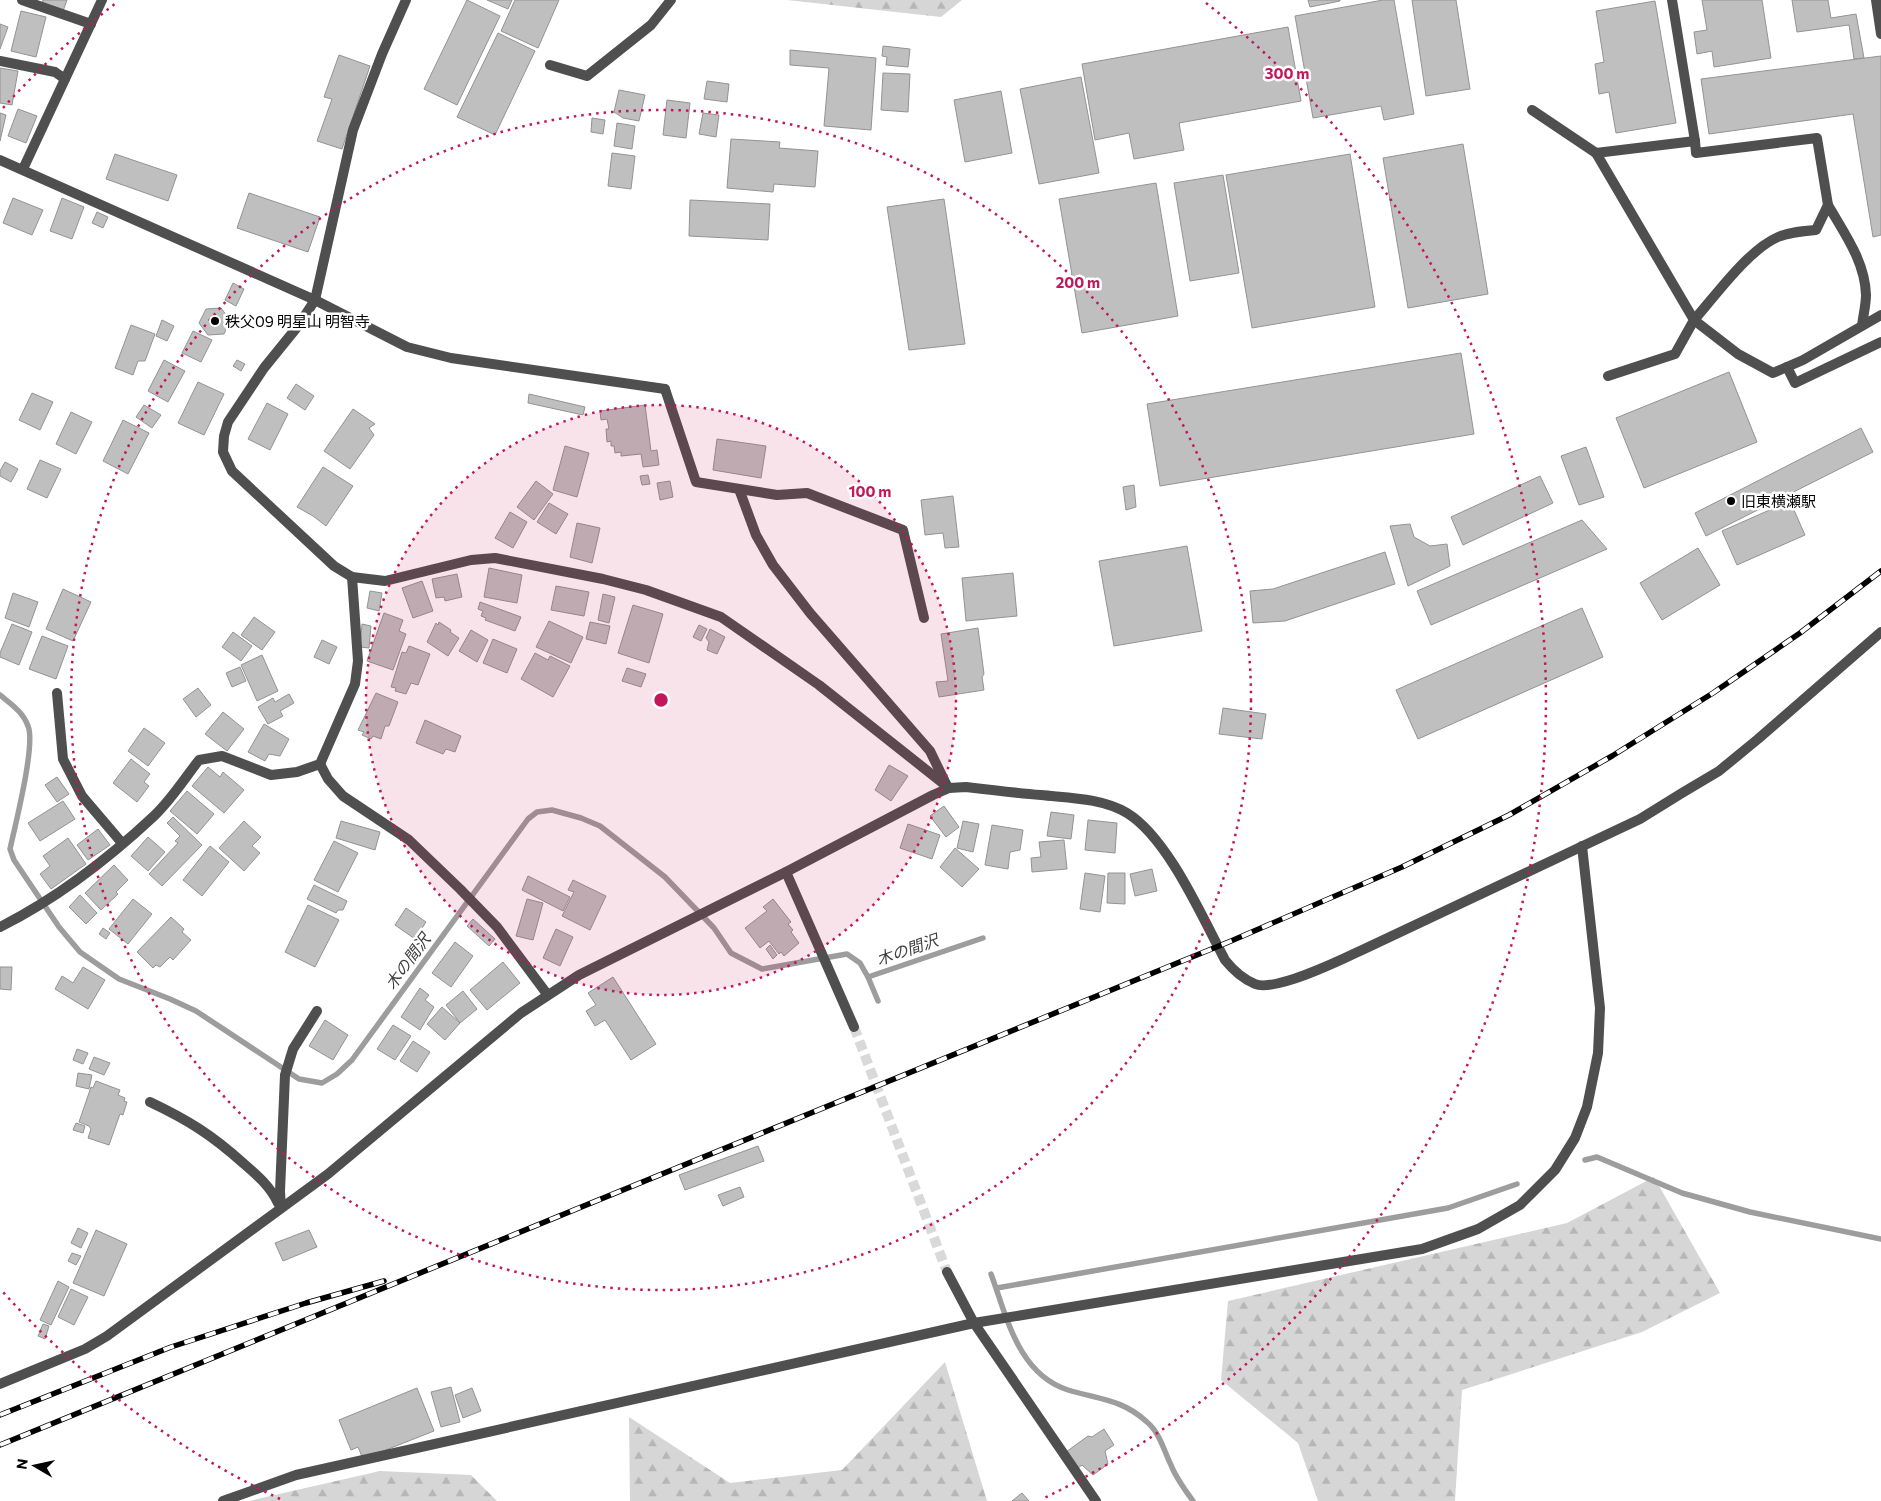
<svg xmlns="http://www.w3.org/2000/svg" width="1881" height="1501" font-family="Commissioner,'Noto Sans JP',sans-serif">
<defs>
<pattern id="forest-firs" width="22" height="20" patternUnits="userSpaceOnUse" patternTransform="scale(1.25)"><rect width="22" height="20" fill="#d6d6d6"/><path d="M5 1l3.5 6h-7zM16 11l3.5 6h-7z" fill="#b6b6b6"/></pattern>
</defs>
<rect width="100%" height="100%" fill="#fff"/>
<g fill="url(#forest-firs)">
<path d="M787 0H962L941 17Z"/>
<path d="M1654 1177 1720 1293 1642 1332 1462 1390 1455 1501H1318L1298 1443 1221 1380 1228 1301 1567 1223Z"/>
<path d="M945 1362 987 1501H630L629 1417 730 1483 842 1470Z"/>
<path d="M380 1471 471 1475 497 1501H249Z"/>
</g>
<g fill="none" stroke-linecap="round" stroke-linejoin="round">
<g stroke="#9d9d9d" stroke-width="5.5">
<path d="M0 695C11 704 23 712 28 726 36 744 15 826 10 849L14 860 59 927 80 952 119 979 170 999 196 1011 299 1079 322 1083 337 1074 352 1060 528 819 537 812 552 810 581 818 600 826 665 877 714 928 731 953 762 969 847 954 860 963 868 977 983 938"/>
<path d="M868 977 878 1001"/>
<path d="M1585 1160 1597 1157 1682 1193 1750 1212 1881 1239"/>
<path d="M991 1274C1007 1317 1018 1374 1068 1390 1098 1399 1122 1399 1147 1422 1160 1433 1164 1451 1171 1465 1176 1478 1185 1490 1193 1501"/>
<path d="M997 1288 1448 1208 1517 1184"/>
</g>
</g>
<g fill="#bfbfbf" stroke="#939393">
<path d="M43 0H67L63 11 42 4Z"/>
<path d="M467 0 500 16 457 105 424 89Z"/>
<path d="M487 0H512L508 9Z"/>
<path d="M515 0H559L538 48 501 31Z"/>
<path d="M1308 0H1340V1L1310 7Z"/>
<path d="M1383 0H1394L1414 114 1384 120 1381 106 1313 118 1295 16Z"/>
<path d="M1412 0H1456L1470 89 1426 96Z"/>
<path d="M1702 0H1762L1771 58 1714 67 1712 51 1697 54 1694 32 1707 30Z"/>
<path d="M1792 0H1828L1831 18 1856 14 1864 58 1854 59 1849 25 1797 32Z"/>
<path d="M1655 1 1676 123 1616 133 1609 92 1599 94 1595 64 1604 62 1596 11Z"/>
<path d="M21 11 46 17 36 57 11 51Z"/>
<path d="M0 24 8 27 0 49Z"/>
<path d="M1288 27 1301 101 1179 123 1184 150 1134 159 1129 133 1095 140 1082 64Z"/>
<path d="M498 33 535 51 495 135 457 117Z"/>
<path d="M883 46 910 49 908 67 886 65 887 57 882 56Z"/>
<path d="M790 50 876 58 871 130 824 126 829 68 790 65Z"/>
<path d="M339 55 370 66 342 149 317 141 332 99 324 97Z"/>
<path d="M1881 56V235L1873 237 1853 114 1709 134 1701 79Z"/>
<path d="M0 68 18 71 12 105 0 103Z"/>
<path d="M883 73 910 74 908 112 881 110Z"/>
<path d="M1081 77 1099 173 1039 184 1020 89Z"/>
<path d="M707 81 729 84 727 102 704 99Z"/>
<path d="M619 90 645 95 639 121 623 118 614 112Z"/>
<path d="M1001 91 1012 153 965 162 954 100Z"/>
<path d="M667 100 690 103 686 138 663 135Z"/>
<path d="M18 109 37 116 26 143 8 136Z"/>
<path d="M0 113 6 115 0 141Z"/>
<path d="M703 113 719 115 716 137 699 134Z"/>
<path d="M592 118 605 120 603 134 591 132Z"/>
<path d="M617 123 635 126 632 149 614 146Z"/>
<path d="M731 139 780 142 779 148 818 151 815 187 774 184 773 192 727 188Z"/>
<path d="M1463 144 1488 294 1408 308 1383 158Z"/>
<path d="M612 153 635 156 631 189 608 186Z"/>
<path d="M115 154 177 175 168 201 106 179Z"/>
<path d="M1350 154 1375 307 1252 328 1226 175Z"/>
<path d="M1223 175 1239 273 1190 281 1174 183Z"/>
<path d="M1156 183 1178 316 1082 333 1059 199Z"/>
<path d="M249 193 320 217 308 252 237 228Z"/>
<path d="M13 198 43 210 32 235 3 223Z"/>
<path d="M62 198 84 207 72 239 50 231Z"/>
<path d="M944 199 965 344 909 350 887 207Z"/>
<path d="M690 200 770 204 768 240 689 236Z"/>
<path d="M97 212 108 217 103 228 92 223Z"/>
<path d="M233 283 244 289 236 306 225 300Z"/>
<path d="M221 308 230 320 224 334 208 335 199 323 206 309Z"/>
<path d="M162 320 174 326 167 341 156 336Z"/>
<path d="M131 325 155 334 145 361H138L133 375 115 368Z"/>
<path d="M193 331 212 340 201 362 182 353Z"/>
<path d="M1461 353 1474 434 1160 486 1147 404Z"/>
<path d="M164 360 185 371 168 402 148 391Z"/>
<path d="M237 360 245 364 241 371 233 366Z"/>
<path d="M1729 372 1757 442 1644 488 1616 418Z"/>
<path d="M198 382 224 394 204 435 178 423Z"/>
<path d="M296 384 314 396 305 410 287 398Z"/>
<path d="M32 393 53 402 40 430 19 420Z"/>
<path d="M529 394 585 407 583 415 528 403Z"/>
<path d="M267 403 288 414 270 450 248 439Z"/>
<path d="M144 405 161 415 152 428 136 417Z"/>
<path d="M645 405 651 451 657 450 659 465 643 467 641 454 621 456V452L615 453 614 446H611V441L607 442 606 429H609L607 419 601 420 600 411Z"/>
<path d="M353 409 375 424 369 428 374 435 350 469 324 451Z"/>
<path d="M71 412 92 422 76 454 56 444Z"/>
<path d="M123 420 149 433 128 474 103 461Z"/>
<path d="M1861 428 1873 452 1706 536 1695 513Z"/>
<path d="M717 439 766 446 761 478 713 470Z"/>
<path d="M565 446 589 453 577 497 553 490Z"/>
<path d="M1586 447 1604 497 1579 505 1561 456Z"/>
<path d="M40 460 61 469 47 498 27 489Z"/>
<path d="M5 462 18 469 11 482 0 476V471Z"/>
<path d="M323 467 353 486 326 526 313 516 297 507Z"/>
<path d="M648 475 650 484 642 485 640 476Z"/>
<path d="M1540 476 1553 503 1463 545 1451 517Z"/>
<path d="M536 481 553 494 534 520 517 507Z"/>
<path d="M670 481 673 497 660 500 657 483Z"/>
<path d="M1134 485 1136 507 1126 510 1123 487Z"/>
<path d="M953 496 959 547 945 548 943 533 925 535 921 500Z"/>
<path d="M1790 501 1805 535 1737 565 1722 531Z"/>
<path d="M549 503 568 514 556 534 537 522Z"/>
<path d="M510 512 527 522 513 548 495 538Z"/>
<path d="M1582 520 1607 549 1431 625 1417 591Z"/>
<path d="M577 523 600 528 592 563 570 557Z"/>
<path d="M1410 524 1414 537 1430 546 1447 544 1450 566 1408 586 1390 526Z"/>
<path d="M1187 546 1202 631 1114 646 1099 561Z"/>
<path d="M1698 548 1720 585 1662 620 1640 583Z"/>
<path d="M1385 552 1395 584 1285 621 1253 623 1250 591 1273 589Z"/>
<path d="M489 568 522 575 517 603 484 597Z"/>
<path d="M1013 573 1017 616 966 621 962 578Z"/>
<path d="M457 574 462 597 445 601 444 597 436 598 432 579Z"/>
<path d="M422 581 433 611 413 618 402 588Z"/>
<path d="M556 586 589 592 584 616 551 610Z"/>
<path d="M63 589 91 602 73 641 46 629Z"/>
<path d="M370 591 382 593 379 611 367 608Z"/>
<path d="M13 593 38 602 29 627 5 618Z"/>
<path d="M603 594 615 597 609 623 598 620Z"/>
<path d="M480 602 521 617 515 631 485 620 486 618 481 616 483 611 478 609Z"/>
<path d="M633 605 663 614 649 663 618 653Z"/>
<path d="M1582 608 1603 657 1418 739 1396 690Z"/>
<path d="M384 613 403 620 399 631 406 634 393 670 367 661Z"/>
<path d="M254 617 275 632 262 650 241 635Z"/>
<path d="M549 621 583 637 571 663 536 647Z"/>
<path d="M439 622 451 630 450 632 459 638 448 656 427 642 436 623 438 625Z"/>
<path d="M590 622 610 626 606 644 586 639Z"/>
<path d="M12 624 32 632 19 665 0 657V653Z"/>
<path d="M362 624 371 626 369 648 360 647Z"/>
<path d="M699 625 707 629 701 641 693 637Z"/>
<path d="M978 628 984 674 982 677 984 690 939 697 936 682 948 681 941 634Z"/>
<path d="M710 629 725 637 717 654 707 650 709 642 706 638Z"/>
<path d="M471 630 488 640 477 662 459 651Z"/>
<path d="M233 632 252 646 241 661 222 647Z"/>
<path d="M42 636 68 646 56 679 29 669Z"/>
<path d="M493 639 517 649 507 673 483 663Z"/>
<path d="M322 640 337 647 329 664 314 657Z"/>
<path d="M409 646 430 654 418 685 411 683 406 694 395 691 396 688 391 687 402 652 406 653Z"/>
<path d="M535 653 548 660 550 656 570 666 553 697 521 679Z"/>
<path d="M262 655 278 691 257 701 241 665Z"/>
<path d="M240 667 246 681 232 687 226 673Z"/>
<path d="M627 668 646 674 641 687 622 681Z"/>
<path d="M198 688 211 705 196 717 183 699Z"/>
<path d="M376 693 398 702 389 726H385L381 739 373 736 371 739 362 735 364 732 358 730Z"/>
<path d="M289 694 294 703 280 711 283 716 268 724 258 707 273 698 275 702Z"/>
<path d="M1223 708 1266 714 1262 739 1219 734Z"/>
<path d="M223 712 244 729 227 751 205 734Z"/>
<path d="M425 720 461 736 455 752 446 749 443 754 416 743Z"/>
<path d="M264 724 289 739 280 756 269 754 265 761 248 752Z"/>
<path d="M144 728 165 743 148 766 128 751Z"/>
<path d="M131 759 150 774 144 782 149 786 137 802 113 783Z"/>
<path d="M889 765 908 776 891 801 875 790Z"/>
<path d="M208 767 220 777 223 772 244 790 224 813 192 786Z"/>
<path d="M57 777 69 794 57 802 45 785Z"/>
<path d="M187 791 214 814 197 834 170 811Z"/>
<path d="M63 801 75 819 40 841 28 823Z"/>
<path d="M944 806 959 827 946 837 930 816Z"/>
<path d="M1051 812 1074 815 1071 839 1047 836Z"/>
<path d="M173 817 202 845 162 886 149 874 178 843 175 841 180 836 167 823Z"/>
<path d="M1088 820 1117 823 1115 853 1085 850Z"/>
<path d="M244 821 261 837 252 846 260 853 244 871 219 848Z"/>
<path d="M341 821 380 832 375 850 336 838Z"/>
<path d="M963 821 979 824 973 852 957 848Z"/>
<path d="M908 824 940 835 932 859 900 848Z"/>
<path d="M992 825 1023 830 1020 850 1010 852 1008 869 985 865Z"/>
<path d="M98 829 110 845 88 860 77 845Z"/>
<path d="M148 837 165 852 148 871 131 856Z"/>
<path d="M68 838 86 864 51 889 40 874 50 866 43 856Z"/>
<path d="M1064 840 1067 869 1032 872 1031 858 1041 857 1039 842Z"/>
<path d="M334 841 358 853 338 892 314 880Z"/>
<path d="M210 846 229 862 202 896 183 880Z"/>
<path d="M955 848 979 869 962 887 940 867Z"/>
<path d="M114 865 128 880 116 892 118 894 101 910 85 893Z"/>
<path d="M1152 869 1157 891 1135 896 1130 874Z"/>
<path d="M1085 873 1105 876 1100 912 1080 909Z"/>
<path d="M1108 873H1125V904L1107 903Z"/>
<path d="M528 876 570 897 563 911 522 890Z"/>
<path d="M573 880 606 896 590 930 562 916 574 892 568 890Z"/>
<path d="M314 885 347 901 343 910H338L336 913 307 899Z"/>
<path d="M80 895 97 913 86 924 69 907Z"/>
<path d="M133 899 152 914 128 944 109 929Z"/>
<path d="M527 899 543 903 533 940 516 936Z"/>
<path d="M773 899 791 922 788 924 793 930 791 932 799 943 784 956 781 952 779 954 769 941 760 948 745 928 767 911 763 907Z"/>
<path d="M308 905 339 920 315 967 285 952Z"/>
<path d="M406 908 426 922 415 939 395 925Z"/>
<path d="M171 917 184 929 182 932 191 940 173 960 170 957 160 967 156 965 153 968 137 952Z"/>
<path d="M473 919 495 939 489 946 467 926Z"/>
<path d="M103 928 110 933 106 939 99 934Z"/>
<path d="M556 929 573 937 560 966 543 958Z"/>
<path d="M455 942 473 956 451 987 432 973Z"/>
<path d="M770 945 777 955 773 959 766 949Z"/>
<path d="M503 962 520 983 487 1010 470 990Z"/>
<path d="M0 967H12L11 990 0 989Z"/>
<path d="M83 967 105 980 88 1009 55 989 62 976 73 983Z"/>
<path d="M613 977 656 1044 631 1060 605 1020 595 1026 586 1011 596 1005 588 993Z"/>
<path d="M420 988 429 995 425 1000 434 1007 420 1030 401 1017Z"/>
<path d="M463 991 477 1009 460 1023 446 1005Z"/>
<path d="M442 1007 460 1023 445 1040 427 1024Z"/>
<path d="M325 1020 348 1035 333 1060 309 1046Z"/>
<path d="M393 1025 411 1036 395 1060 377 1049Z"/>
<path d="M413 1041 430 1052 417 1072 400 1061Z"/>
<path d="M77 1049 88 1053 83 1064 73 1060Z"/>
<path d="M94 1057 110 1063 104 1075 89 1069Z"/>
<path d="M78 1073 92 1075 89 1089 76 1086Z"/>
<path d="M96 1081 120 1090 118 1095 125 1098 124 1101 127 1102 123 1115 120 1114 109 1145 88 1138 91 1129 89 1126 79 1122 91 1087 93 1088Z"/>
<path d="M76 1123 85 1126 83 1133 73 1130Z"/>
<path d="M758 1146 764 1161 685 1190 679 1175Z"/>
<path d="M740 1187 744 1197 723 1206 718 1195Z"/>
<path d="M78 1228 88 1233 81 1248 71 1243Z"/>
<path d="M96 1230 127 1244 104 1296 73 1283Z"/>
<path d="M309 1230 317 1247 283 1261 275 1243Z"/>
<path d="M72 1253 81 1256 76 1265 68 1261Z"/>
<path d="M58 1281 69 1287 51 1325 40 1320Z"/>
<path d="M71 1289 88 1297 74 1325 58 1317Z"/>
<path d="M43 1324 49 1326 45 1339 38 1336Z"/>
<path d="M451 1387 460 1422 441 1427 431 1392Z"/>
<path d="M417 1388 434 1431 363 1459 358 1447 351 1450 339 1420Z"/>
<path d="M472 1388 481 1411 463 1418 455 1395Z"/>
<path d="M1104 1429 1114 1445 1105 1451 1108 1464 1093 1475 1082 1465 1078 1468 1066 1452 1088 1436 1092 1437Z"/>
<path d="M1022 1493 1029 1501H1012Z"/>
</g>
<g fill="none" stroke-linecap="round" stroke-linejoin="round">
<path stroke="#d9d9d9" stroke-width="10" stroke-dasharray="10 5" stroke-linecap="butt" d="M854 1027 947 1272"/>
<g stroke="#4f4f4f" stroke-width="10">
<path d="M1672 0 1695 141"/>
<path d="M1876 0 1881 34"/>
<path d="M1532 110 1596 153 1694 320 1675 354 1608 376"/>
<path d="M1596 153 1695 141 1696 153 1817 138 1828 205"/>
<path d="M1862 326C1863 316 1866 305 1866 295 1865 261 1844 233 1828 205L1816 230C1803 231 1790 232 1778 237 1748 250 1716 295 1694 320L1738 354 1773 373 1803 360 1881 315"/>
<path d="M1787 367 1795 383 1881 342"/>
<path d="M665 389 696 482 777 495 807 493 903 530 924 618"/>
<path d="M739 489 756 535 773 565 810 613 930 751 948 788"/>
<path d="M150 1102C188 1120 212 1135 243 1163 257 1175 270 1186 278 1203"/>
<path d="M281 1208 280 1191 285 1075 293 1049 317 1011"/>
</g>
<g stroke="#4f4f4f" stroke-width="10">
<path d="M22 0 91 24"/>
<path d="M406 0 382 54 353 130 315 300 298 326 264 368 228 422 224 436 223 452 232 471 334 566 352 577 385 581 471 560 495 558 603 579 646 590 721 617 819 685 949 788"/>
<path d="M0 61 55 72 65 79"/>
<path d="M550 65 587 76 651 25 671 0"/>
<path d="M23 169 102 0"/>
<path d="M315 300 407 347 451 358 665 389"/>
<path d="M57 693 63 759 82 796 122 843"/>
<path d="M320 764 328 779 343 796 409 840 460 889 497 927 547 994"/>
<path d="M786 872 854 1027"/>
<path d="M0 927C56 899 108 859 154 816 171 800 185 778 199 760L222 756 271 775 297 772 320 764 355 684 358 661 352 577"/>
<path d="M947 1272 974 1323 1096 1501"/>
<path d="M223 1501 296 1475 974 1323 1422 1249 1478 1229 1520 1205 1555 1170 1575 1138 1587 1107 1598 1053 1600 1008 1582 846"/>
</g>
<g stroke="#4f4f4f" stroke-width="10">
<path d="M0 160 315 300"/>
<path d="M0 1384 85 1349 107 1336 328 1174 521 1013 579 975 786 872 933 795 949 788 966 787C991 790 1016 793 1041 795 1069 798 1102 798 1127 813 1168 838 1202 917 1225 960 1233 970 1243 979 1255 984 1275 992 1339 961 1360 951L1640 819 1682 793 1719 771 1758 739 1881 632"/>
</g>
<defs>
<g id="rail">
<path d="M0 1415 171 1347 306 1303 384 1281"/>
<path d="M0 1445 1231 941 1402 867 1509 815 1612 756 1713 693 1800 633 1881 571"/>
</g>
</defs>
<use href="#rail" stroke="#000" stroke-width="5.5"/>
<use href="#rail" stroke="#fff" stroke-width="4" stroke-dasharray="11" stroke-linecap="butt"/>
</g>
<circle cx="661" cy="700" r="295" fill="#c2185b" fill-opacity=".12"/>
<g fill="none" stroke="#c2185b" stroke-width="2.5" stroke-dasharray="2.5 5">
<circle cx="661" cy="700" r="295"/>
<circle cx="661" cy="700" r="590"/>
<path d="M280 1499A885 885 0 0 1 3 1292M3 108A885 885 0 0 1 116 3M1206 3A885 885 0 0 1 1042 1499"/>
</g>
<g fill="#000" stroke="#fff" stroke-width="2">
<circle cx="215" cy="321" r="5"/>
<circle cx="1731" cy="501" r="5"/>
</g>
<g text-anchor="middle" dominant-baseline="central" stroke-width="5" stroke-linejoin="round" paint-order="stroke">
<g font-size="15" fill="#000" stroke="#fff" text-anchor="start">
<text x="225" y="321">秩父09 明星山 明智寺</text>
<text x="1741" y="501">旧東横瀬駅</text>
</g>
<g font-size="16" font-style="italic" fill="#3e3e3e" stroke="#fff">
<text transform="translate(907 949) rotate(-19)">木の間沢</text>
<text transform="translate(407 961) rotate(-54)">木の間沢</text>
</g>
</g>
<circle cx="661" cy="700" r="8" fill="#c2185b" stroke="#fff" stroke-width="2.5"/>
<g font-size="15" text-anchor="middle" font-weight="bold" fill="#c2185b" stroke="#fff" stroke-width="5" stroke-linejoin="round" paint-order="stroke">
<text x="1287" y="79">300 m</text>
<text x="1078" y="288">200 m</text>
<text x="870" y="497">100 m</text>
</g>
<g transform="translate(35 1466) rotate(279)" stroke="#ffffff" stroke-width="4" paint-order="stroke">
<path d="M0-4L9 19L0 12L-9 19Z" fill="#000000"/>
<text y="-8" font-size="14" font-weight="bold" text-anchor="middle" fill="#000000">N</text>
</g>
</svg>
